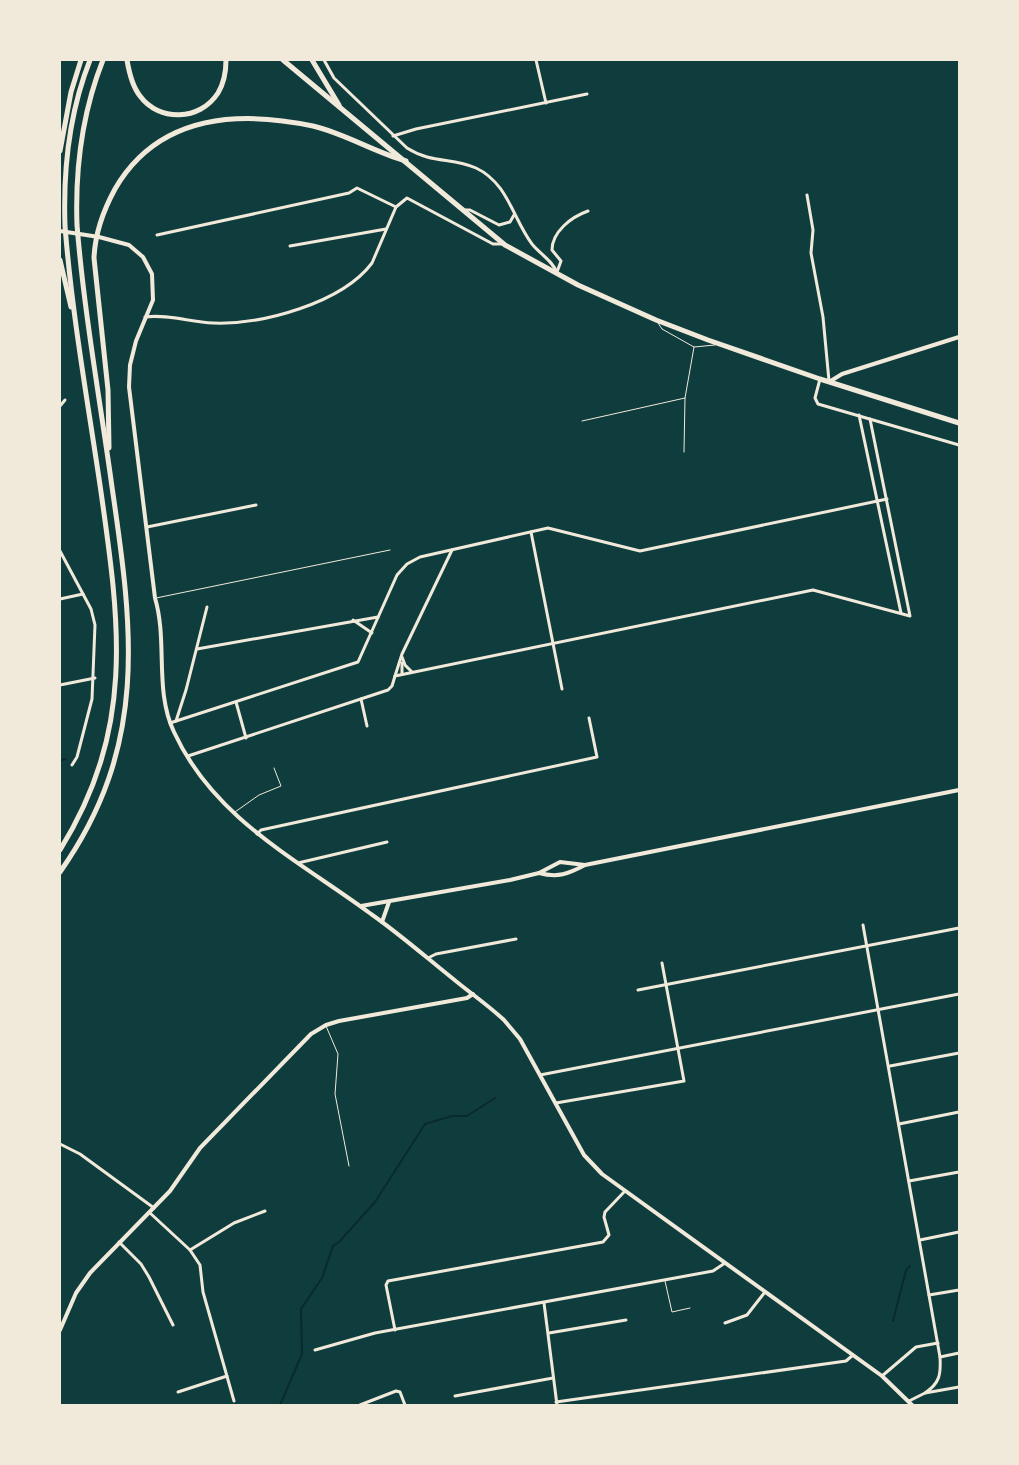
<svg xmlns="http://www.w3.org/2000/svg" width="1019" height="1465" font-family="'Roboto Serif',serif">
<rect width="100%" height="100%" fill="#0f3d3e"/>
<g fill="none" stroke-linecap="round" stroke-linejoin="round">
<g stroke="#0a2a2b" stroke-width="2">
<path d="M60 760 66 759"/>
<path d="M893 1321 906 1270 910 1266"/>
<path d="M280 1405 302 1354 301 1309 322 1278 333 1246 339 1242 375 1202 425 1124 452 1116H467L495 1098"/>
</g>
<g stroke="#f1e9da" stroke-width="1">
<path d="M658 323 662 329 694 347 715 345"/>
<path d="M582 421 685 398"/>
<path d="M684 452 685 398 694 347"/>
<path d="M156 598 390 550"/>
<path d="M235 812 259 795 281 786 274 768"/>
<path d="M326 1026 338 1054 335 1094 349 1166"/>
<path d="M665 1281 672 1312 690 1308"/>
</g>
<g stroke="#f1e9da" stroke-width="3">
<path d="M324 60 334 78 407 148C432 164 452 157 476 168 508 183 513 219 532 244 540 254 553 261 557 273"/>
<path d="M536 60 546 103"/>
<path d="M393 136 416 129 587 94"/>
<path d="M807 195 813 230 811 253 823 317 829 381"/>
<path d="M463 210H470L499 225 510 222 514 215"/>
<path d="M157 235 349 193 357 188 396 207"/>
<path d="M290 246 386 229"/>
<path d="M557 272 561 261 552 250C552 232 571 217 588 211"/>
<path d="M145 317C168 314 190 322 213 323 262 325 342 303 372 263L396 207 407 198 493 244H502"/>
<path d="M820 379 815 398 818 404 959 445"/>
<path d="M60 406 65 400"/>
<path d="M859 415 901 613"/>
<path d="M147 527 256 505"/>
<path d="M531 532 562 689"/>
<path d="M60 551 91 609 95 625 92 699 77 757 72 765"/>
<path d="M60 599 83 594"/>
<path d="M353 620 372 633"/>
<path d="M197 649 378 617"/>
<path d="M402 657 405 665 412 672"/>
<path d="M402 674V663"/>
<path d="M395 676 402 654 452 550"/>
<path d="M60 685 95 678"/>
<path d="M361 699 367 726"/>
<path d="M236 702 246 738"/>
<path d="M176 721 186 690 207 607"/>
<path d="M170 723 358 662 397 575 407 564 420 557 548 528 640 551 887 499"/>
<path d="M188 756 388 690 392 686 395 676 813 590 910 616 870 419"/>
<path d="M257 834 261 830 597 757 589 718"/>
<path d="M298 863 387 842"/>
<path d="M863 925 940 1357C941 1374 940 1383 925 1393"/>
<path d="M428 958 436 954 516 939"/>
<path d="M638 990 959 928"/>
<path d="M890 1066 959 1053"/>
<path d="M540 1075 959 994"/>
<path d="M556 1103 684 1081 662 963"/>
<path d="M899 1124 959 1112"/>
<path d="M60 1144 80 1154 154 1208"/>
<path d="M909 1181 959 1172"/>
<path d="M150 1213 190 1250 200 1265 203 1292 234 1401"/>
<path d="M920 1240 959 1232"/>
<path d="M119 1242 141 1264 149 1277 173 1325"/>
<path d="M190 1250 234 1223 265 1211"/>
<path d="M929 1295 959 1290"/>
<path d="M544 1303 557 1405"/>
<path d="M725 1323 747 1315 765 1292"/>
<path d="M395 1330 386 1285 388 1281 603 1242 609 1235 604 1217 605 1212 625 1191"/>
<path d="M549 1333 626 1320"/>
<path d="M315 1350 375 1333 713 1271 725 1263"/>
<path d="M940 1357 959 1353"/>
<path d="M882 1376 916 1347 938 1343"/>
<path d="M178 1392 227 1376"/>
<path d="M455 1396 553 1378"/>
<path d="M909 1401 925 1393 959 1387"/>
<path d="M556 1402 846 1361 853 1355"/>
<path d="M360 1405 396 1391 400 1392 405 1405"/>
</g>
<g stroke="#f1e9da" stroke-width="4">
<path d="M829 382 842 374 959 337"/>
<path d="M60 1330 76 1293 90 1273 170 1191 200 1148 311 1034 326 1025 339 1021 467 998 473 994"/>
</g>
<g stroke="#f1e9da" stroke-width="4">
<path d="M60 231 99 237 129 245 143 257 152 274 153 300 136 341 130 365 129 387 155 598C168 642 154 690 174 732 214 819 298 860 371 914 401 935 428 959 457 982 473 995 489 1006 504 1020L520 1039 584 1155 602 1174 882 1376 912 1405"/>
<path d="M539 873C558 878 568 874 585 865L959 790"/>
<path d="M361 906 510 880 539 873 560 862 585 865"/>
<path d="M382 922 389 902"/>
</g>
<path stroke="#f1e9da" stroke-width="5" d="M283 60 505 245 578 285 656 320 708 340 820 379 959 423"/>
<g stroke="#f1e9da" stroke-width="5">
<path d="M127 60C129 72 132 86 140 96 159 122 200 121 218 93 224 83 226 71 226 60"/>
<path d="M312 60 339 105"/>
<path d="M60 151 71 92 81 60"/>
<path d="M60 260 71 307"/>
<path d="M109 448 108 390 94 258C95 233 103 211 115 189 158 115 237 110 313 126 346 134 374 152 406 161"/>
<path d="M60 850C135 729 120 625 101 492 88 403 72 315 65 226 63 169 69 113 90 60"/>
<path d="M60 872C149 746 133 630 112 487 100 400 84 312 77 225 75 168 82 113 103 60"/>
</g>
</g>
<rect width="1019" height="1465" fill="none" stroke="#f1e9da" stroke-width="122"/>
</svg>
